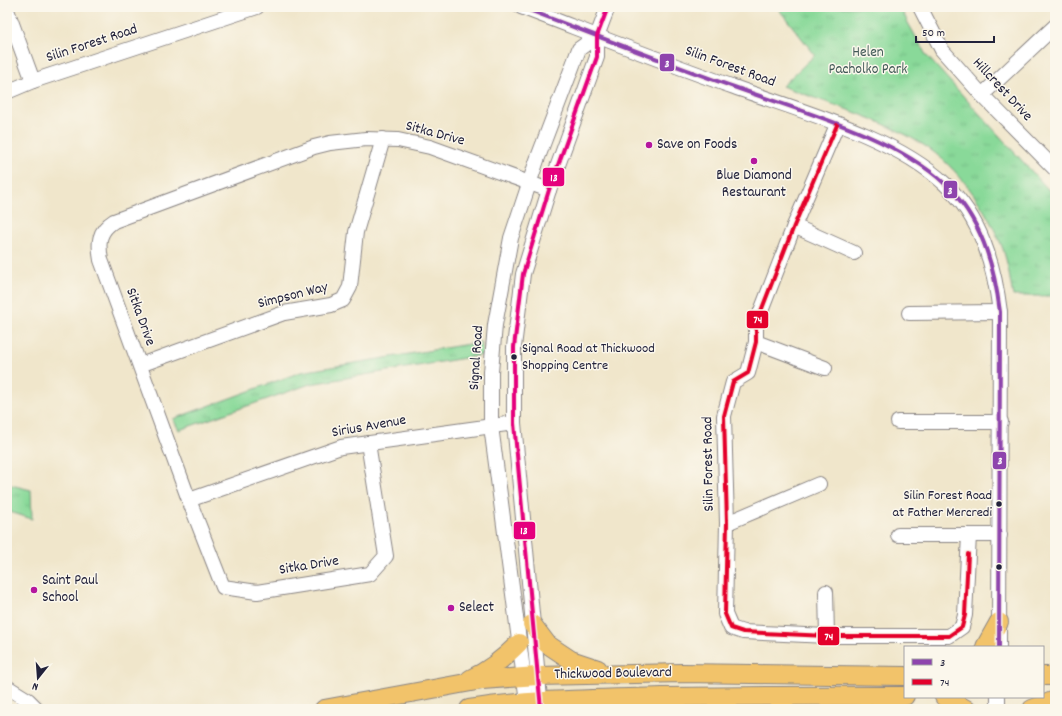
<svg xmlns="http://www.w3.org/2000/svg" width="1062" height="716" font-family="Dekko,sans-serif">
<defs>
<pattern id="park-tufts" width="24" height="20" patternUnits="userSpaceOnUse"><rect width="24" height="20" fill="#89d999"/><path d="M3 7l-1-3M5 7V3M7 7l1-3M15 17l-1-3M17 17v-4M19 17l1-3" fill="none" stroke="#76ba85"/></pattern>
</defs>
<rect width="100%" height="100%" fill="#fbf7ec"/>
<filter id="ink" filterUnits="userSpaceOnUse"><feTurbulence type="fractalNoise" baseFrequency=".025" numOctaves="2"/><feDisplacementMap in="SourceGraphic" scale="8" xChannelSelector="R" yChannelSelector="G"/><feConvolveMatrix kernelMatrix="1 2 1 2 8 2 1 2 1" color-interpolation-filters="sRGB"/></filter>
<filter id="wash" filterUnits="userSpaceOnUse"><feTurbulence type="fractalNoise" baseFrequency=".012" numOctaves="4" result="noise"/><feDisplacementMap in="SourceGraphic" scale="16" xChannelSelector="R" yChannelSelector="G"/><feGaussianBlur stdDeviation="0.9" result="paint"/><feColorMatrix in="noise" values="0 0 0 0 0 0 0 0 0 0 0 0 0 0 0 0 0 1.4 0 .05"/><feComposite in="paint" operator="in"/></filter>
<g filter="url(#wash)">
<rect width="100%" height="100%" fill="#f0e6cb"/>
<g fill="url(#park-tufts)" stroke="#567e6a">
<path d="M777 7H901L907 21 926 55 1055 197V296H1013C1010 281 1008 263 1003 249 987 209 959 167 922 144 880 118 829 104 782 86L815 55Z"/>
<path d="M481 342 483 355 310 384 179 430 173 419 301 372Z"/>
<path d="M7 484 31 490 32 519 7 511Z"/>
</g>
</g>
<g filter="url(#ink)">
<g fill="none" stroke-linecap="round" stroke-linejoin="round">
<defs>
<g id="minor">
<path d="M521 7C592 34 663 62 734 87 800 111 894 136 945 184 981 218 994 264 1000 312L999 647"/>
<path d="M920 7 942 50 982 95 1055 169"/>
<path d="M7 10 33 81"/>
<path d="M7 92 33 81 257 7"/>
<path d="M982 95 1055 26"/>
<path d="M837 125 794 226 756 324V342L748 373 733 382 724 416 727 523 725 614 731 628 743 632 827 636H949L962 627 965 615 969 535"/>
<path d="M794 226 854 253"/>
<path d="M909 313 1000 312"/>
<path d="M756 342 825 368"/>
<path d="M140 365 284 313 331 305 343 300 350 287 356 232 383 139"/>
<path d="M898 422H1001"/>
<path d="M368 443 386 556 370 574 257 592 223 587 189 500 101 260C98 243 98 231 114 221L314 147 330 143 366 139 398 140 430 147 549 190"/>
<path d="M189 500 341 447 514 423"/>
<path d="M727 523 819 484"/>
<path d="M898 535H1000"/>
<path d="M826 592 827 636"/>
<path d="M7 687 28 700 37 709"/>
<path d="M528 709 491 426V372L495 325 511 238 537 160 579 49 597 36"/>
<path d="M541 709 514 423V347L523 274 549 190 597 57V36L608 7"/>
<path d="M998 709V697"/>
</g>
<g id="major">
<path d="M532 624 547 644 571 660 598 669"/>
<path d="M985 647 999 622"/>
<path d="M1043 676H1055"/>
<path d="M470 679C490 670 504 658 519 643"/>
<path d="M944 697 966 709"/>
<path d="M324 709 482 680 537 676 683 673 905 676"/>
<path d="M469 709C532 699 598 699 662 697 743 696 824 695 905 696"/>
<path d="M1032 709 1055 700"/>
</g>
</defs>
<use href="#minor" stroke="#898483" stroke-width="16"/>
<use href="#major" stroke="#898483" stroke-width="20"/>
<use href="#minor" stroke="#fff" stroke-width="14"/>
<use href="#major" stroke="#f2c36a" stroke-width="18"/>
<defs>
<path id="bus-1" d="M521 7C592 34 663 62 734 87 800 111 894 136 945 184 981 218 994 264 1000 312L999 647"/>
<path id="bus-2" d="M837 125 794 226 756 324V342L748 373 733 382 724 416 727 523 725 614 731 628 743 632 827 636H949L962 627 965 615 968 554"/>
<path id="bus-3" d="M541 709 514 423V347L523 274 549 190 597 57V36L608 7"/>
</defs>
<use href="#bus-1" stroke="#fbf7ec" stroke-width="7"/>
<use href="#bus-2" stroke="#fbf7ec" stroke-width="7"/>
<use href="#bus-3" stroke="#fbf7ec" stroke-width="7"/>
<use href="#bus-1" stroke="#8e44ad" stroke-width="4"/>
<use href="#bus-2" stroke="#e4002b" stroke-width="4"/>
<use href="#bus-3" stroke="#e5007d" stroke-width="4"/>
</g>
</g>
<g fill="#b5179e" stroke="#fbf7ec" stroke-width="1.5">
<circle cx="649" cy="145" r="4"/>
<circle cx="754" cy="161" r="4"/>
<circle cx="34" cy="590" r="4"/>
<circle cx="451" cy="608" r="4"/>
</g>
<g fill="#22223b" stroke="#fbf7ec" stroke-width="1.5">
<circle cx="514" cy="357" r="3.5"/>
<circle cx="999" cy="504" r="3.5"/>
<circle cx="999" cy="567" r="3.5"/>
</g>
<g text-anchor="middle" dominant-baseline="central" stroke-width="3" stroke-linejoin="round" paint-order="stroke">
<g font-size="14" fill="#22223b" stroke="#fbf7ec" text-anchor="start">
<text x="522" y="349">Signal Road at Thickwood<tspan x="522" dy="17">Shopping Centre</tspan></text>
<text x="992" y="496" text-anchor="end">Silin Forest Road<tspan x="992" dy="17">at Father Mercredi</tspan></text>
</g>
<g font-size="15" fill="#22223b" stroke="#fbf7ec">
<text transform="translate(92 44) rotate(-18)">Silin Forest Road</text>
<text transform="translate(730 67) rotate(20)">Silin Forest Road</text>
<text transform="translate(1002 90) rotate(47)">Hillcrest Drive</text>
<text transform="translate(435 134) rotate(15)">Sitka Drive</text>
<text transform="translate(293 296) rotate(-14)">Simpson Way</text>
<text transform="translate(140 317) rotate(70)">Sitka Drive</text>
<text transform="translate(477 358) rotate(-86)">Signal Road</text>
<text transform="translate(369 427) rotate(-10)">Sirius Avenue</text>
<text transform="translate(709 464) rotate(-91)">Silin Forest Road</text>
<text transform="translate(309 566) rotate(-9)">Sitka Drive</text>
<text transform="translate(613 674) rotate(-1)">Thickwood Boulevard</text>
</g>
<g font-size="15" fill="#415957" stroke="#fbf7ec">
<text x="868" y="53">Helen<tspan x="868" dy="17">Pacholko Park</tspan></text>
</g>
<g font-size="15" fill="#22223b" stroke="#fbf7ec" text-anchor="start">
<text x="657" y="145">Save on Foods</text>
<text x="754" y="176" text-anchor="middle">Blue Diamond<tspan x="754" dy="17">Restaurant</tspan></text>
<text x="42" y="581">Saint Paul<tspan x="42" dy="17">School</tspan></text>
<text x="459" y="608">Select</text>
</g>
</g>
<g stroke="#fbf7ec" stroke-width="1.5">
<rect x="659" y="53" width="16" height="19" rx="4" fill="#8e44ad"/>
<rect x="542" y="167" width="23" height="20" rx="4" fill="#e5007d"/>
<rect x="943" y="180" width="15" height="19" rx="4" fill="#8e44ad"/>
<rect x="746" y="310" width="23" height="19" rx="4" fill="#e4002b"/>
<rect x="992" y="451" width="15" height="19" rx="4" fill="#8e44ad"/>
<rect x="513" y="521" width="23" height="19" rx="4" fill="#e5007d"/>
<rect x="817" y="626" width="23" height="20" rx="4" fill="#e4002b"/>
</g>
<g font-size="11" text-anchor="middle" font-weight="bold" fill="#fff">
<text x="667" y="67">3</text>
<text x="554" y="181">13</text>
<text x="950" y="194">3</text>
<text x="758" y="323">74</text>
<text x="1000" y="464">3</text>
<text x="524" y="534">13</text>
<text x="829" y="640">74</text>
</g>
<rect width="1062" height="716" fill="none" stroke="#fbf7ec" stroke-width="24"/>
<rect x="904" y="646" width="140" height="52" fill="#fbf7ec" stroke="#a4a2a5"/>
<rect x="912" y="659" width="20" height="6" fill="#8e44ad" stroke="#a4a2a5"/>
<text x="940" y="666" font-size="12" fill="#22223b">3</text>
<rect x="912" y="679" width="20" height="6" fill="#e4002b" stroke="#a4a2a5"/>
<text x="940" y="686" font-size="12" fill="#22223b">74</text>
<g transform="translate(38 678) rotate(197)" stroke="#fbf7ec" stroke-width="3" paint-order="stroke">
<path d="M0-3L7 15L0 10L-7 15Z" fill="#22223b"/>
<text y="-6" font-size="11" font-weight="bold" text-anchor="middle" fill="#22223b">N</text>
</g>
<path d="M916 36v6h78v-6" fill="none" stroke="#22223b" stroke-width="2"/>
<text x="922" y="36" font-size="12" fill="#22223b" stroke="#fbf7ec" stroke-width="3" paint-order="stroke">50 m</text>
</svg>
